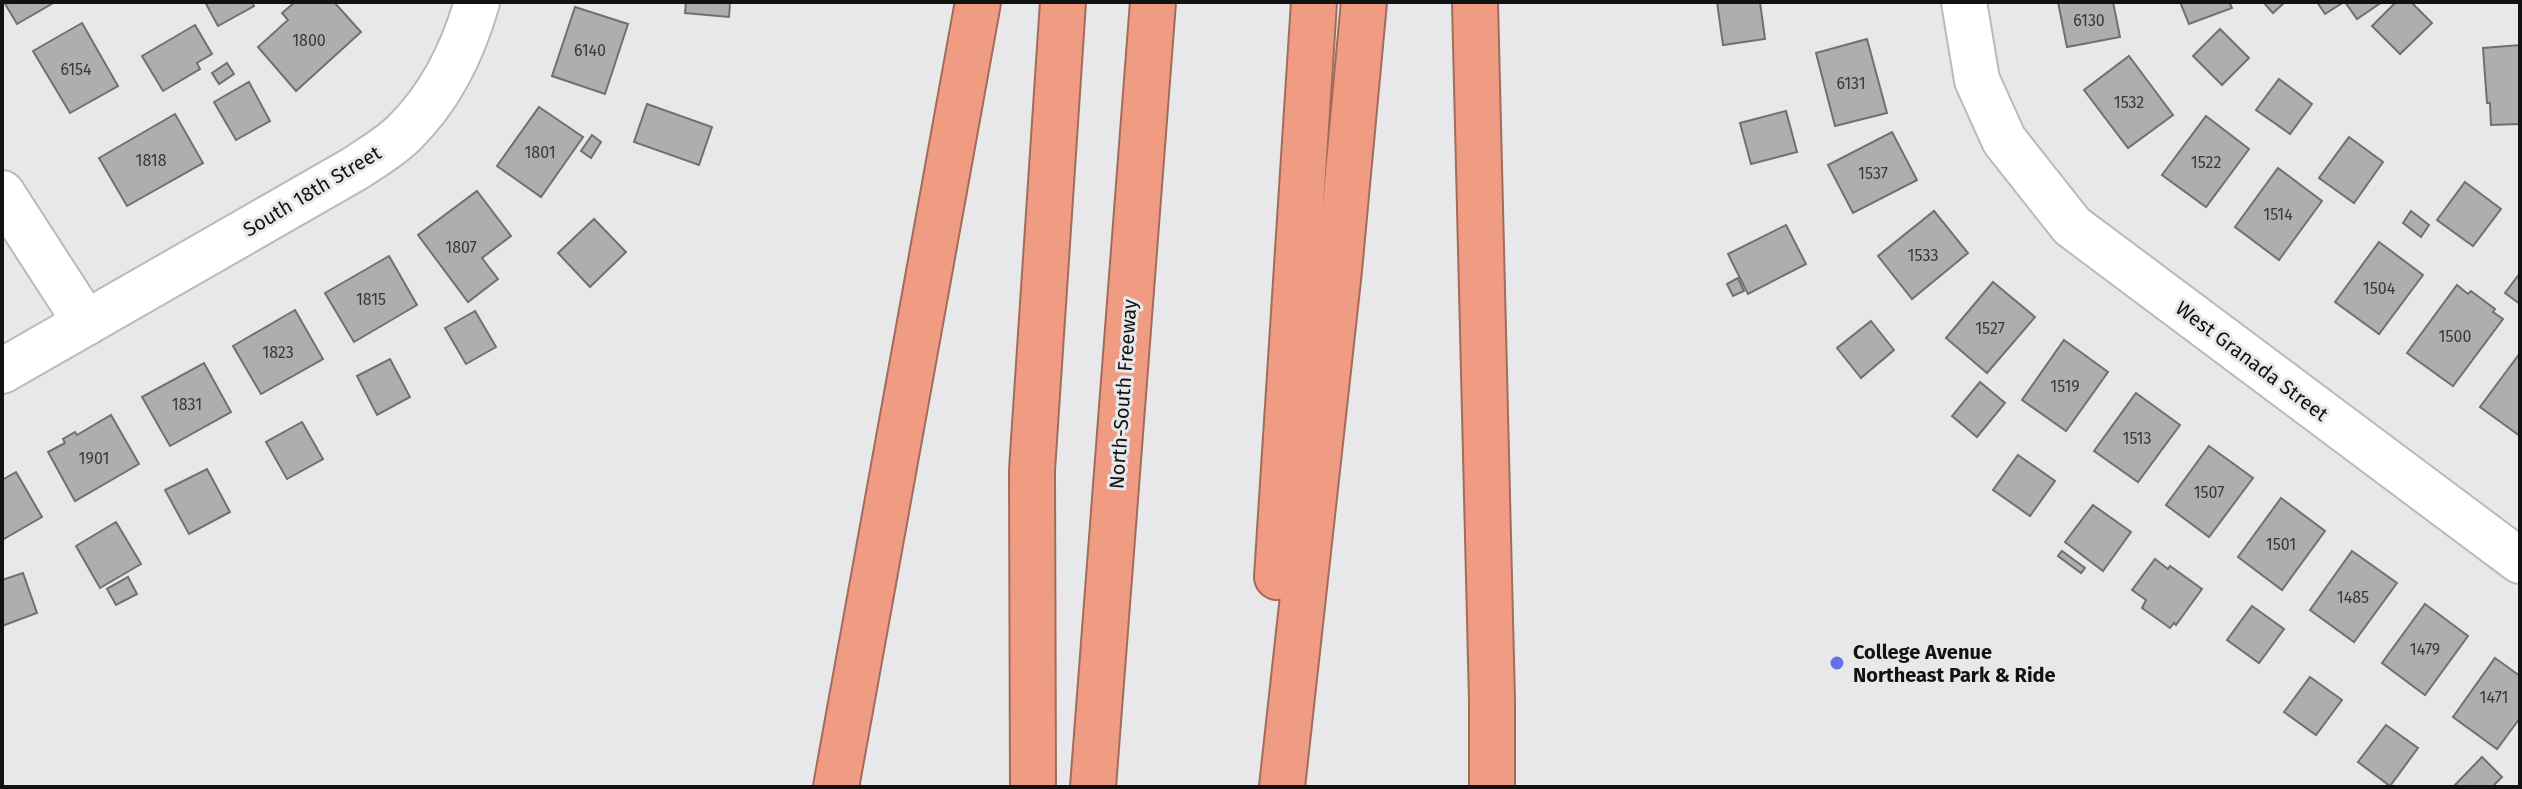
<svg xmlns="http://www.w3.org/2000/svg" width="2522" height="789" font-family="'Fira Sans',sans-serif">
<rect width="100%" height="100%" fill="#e8e8ea"/>
<g fill="#afaead" stroke="#72706f" stroke-width="2">
<path d="M4 2H55L17 24Z"/>
<path d="M205 2H252L254 6 218 26Z"/>
<path d="M295 2H334L361 32 296 91 258 47 288 20 282 13Z"/>
<path d="M686 2H730L729 17 685 13Z"/>
<path d="M1717 2H1760L1765 39 1723 45Z"/>
<path d="M2058 2H2113L2120 37 2067 47Z"/>
<path d="M2180 2H2229L2232 8 2189 24Z"/>
<path d="M2263 2H2285L2273 13Z"/>
<path d="M2317 2H2344L2325 14Z"/>
<path d="M2345 2H2382L2357 19Z"/>
<path d="M2396 2H2411L2432 23 2400 54 2372 26Z"/>
<path d="M575 7 628 24 605 94 552 76Z"/>
<path d="M82 23 118 86 70 113 33 51Z"/>
<path d="M195 25 212 54 197 63 200 69 163 91 142 56Z"/>
<path d="M2220 29 2249 58 2222 85 2193 56Z"/>
<path d="M1867 39 1887 113 1835 126 1816 53Z"/>
<path d="M2520 45V124L2491 125 2490 103H2487L2483 48Z"/>
<path d="M2129 56 2173 115 2128 148 2084 90Z"/>
<path d="M227 63 234 74 219 84 212 73Z"/>
<path d="M2279 79 2312 104 2290 134 2256 110Z"/>
<path d="M249 82 270 121 236 140 214 102Z"/>
<path d="M647 104 712 127 699 165 634 142Z"/>
<path d="M539 107 583 137 541 197 497 166Z"/>
<path d="M1786 111 1797 152 1751 164 1740 123Z"/>
<path d="M175 114 203 163 127 206 99 158Z"/>
<path d="M2206 116 2249 149 2206 207 2162 175Z"/>
<path d="M1892 132 1917 180 1853 213 1828 165Z"/>
<path d="M592 135 601 142 591 158 581 151Z"/>
<path d="M2349 137 2383 162 2354 203 2319 178Z"/>
<path d="M2278 168 2322 201 2279 260 2235 227Z"/>
<path d="M2465 182 2501 209 2473 246 2437 220Z"/>
<path d="M477 191 511 236 482 258 498 279 468 302 418 235Z"/>
<path d="M1934 211 1968 253 1912 299 1878 256Z"/>
<path d="M2411 211 2429 225 2421 237 2403 223Z"/>
<path d="M594 219 626 252 590 287 558 253Z"/>
<path d="M1786 225 1806 264 1748 294 1728 254Z"/>
<path d="M2379 242 2423 275 2379 334 2335 302Z"/>
<path d="M389 256 417 305 354 342 325 293Z"/>
<path d="M2520 273V304L2505 293Z"/>
<path d="M1738 278 1744 291 1733 296 1727 284Z"/>
<path d="M1993 282 2035 317 1987 373 1946 338Z"/>
<path d="M2457 285 2468 294 2471 291 2495 309 2493 312 2503 319 2453 386 2407 353Z"/>
<path d="M295 310 323 359 261 394 233 346Z"/>
<path d="M475 311 496 347 466 364 445 328Z"/>
<path d="M1871 321 1894 350 1861 378 1837 348Z"/>
<path d="M2064 340 2108 372 2066 431 2022 400Z"/>
<path d="M2520 353V436L2480 407Z"/>
<path d="M390 359 410 397 377 415 357 376Z"/>
<path d="M204 363 231 412 170 446 142 397Z"/>
<path d="M1980 382 2005 403 1977 437 1952 416Z"/>
<path d="M2136 393 2180 425 2138 482 2094 451Z"/>
<path d="M111 415 139 464 75 501 48 452 65 443 63 439 75 432 77 435Z"/>
<path d="M302 422 323 459 287 479 266 442Z"/>
<path d="M2209 446 2253 478 2209 537 2166 505Z"/>
<path d="M2018 455 2055 481 2030 516 1993 490Z"/>
<path d="M207 469 230 512 189 534 165 490Z"/>
<path d="M16 472 42 517 2 540V480Z"/>
<path d="M2281 498 2325 531 2282 590 2238 557Z"/>
<path d="M2093 505 2131 532 2103 571 2065 542Z"/>
<path d="M116 522 141 564 100 588 76 546Z"/>
<path d="M2062 551 2085 568 2081 573 2058 556Z"/>
<path d="M2352 551 2397 583 2354 642 2310 610Z"/>
<path d="M2155 559 2168 569 2170 566 2202 589 2176 625 2174 623 2170 628 2142 608 2146 600 2132 590Z"/>
<path d="M23 573 37 613 2 626V580Z"/>
<path d="M128 577 137 594 116 605 107 589Z"/>
<path d="M2425 604 2468 636 2425 695 2382 663Z"/>
<path d="M2252 606 2284 629 2259 663 2227 640Z"/>
<path d="M2495 658 2520 676V718L2497 749 2453 717Z"/>
<path d="M2310 677 2342 700 2316 735 2284 712Z"/>
<path d="M2386 725 2418 748 2390 786 2358 762Z"/>
<path d="M2482 757 2502 777 2492 787H2453Z"/>
</g>
<g fill="none" stroke-linecap="round" stroke-linejoin="round">
<defs>
<g id="street">
<path d="M1964 2 1977 80 2004 140 2072 226 2520 561"/>
<path d="M2 193 86 323"/>
<path d="M2 371 356 168C372 157 392 146 406 131 442 95 463 51 477 2"/>
</g>
<g id="highway">
<path d="M1475 2 1492 701V787"/>
<path d="M1277 577 1314 2"/>
<path d="M836 787 978 2"/>
<path d="M1033 787 1032 470 1063 2"/>
<path d="M1093 787 1153 2"/>
<path d="M1282 787 1339 270 1364 2"/>
</g>
</defs>
<use href="#street" stroke="#b9babb" stroke-width="48"/>
<use href="#highway" stroke="#a16c5b" stroke-width="48"/>
<use href="#street" stroke="#fff" stroke-width="44"/>
<use href="#highway" stroke="#ef9c83" stroke-width="44"/>
</g>
<circle fill="#646fe8" stroke="#e8e8ea" stroke-width="3" cx="1837" cy="663" r="8"/>
<g text-anchor="middle" dominant-baseline="central" stroke-width="6" stroke-linejoin="round" paint-order="stroke">
<g font-size="16" fill="#383939">
<text x="2089" y="20">6130</text>
<text x="309" y="40">1800</text>
<text x="590" y="50">6140</text>
<text x="76" y="69">6154</text>
<text x="1851" y="83">6131</text>
<text x="2129" y="102">1532</text>
<text x="540" y="152">1801</text>
<text x="151" y="160">1818</text>
<text x="2206" y="162">1522</text>
<text x="1873" y="173">1537</text>
<text x="2278" y="214">1514</text>
<text x="461" y="247">1807</text>
<text x="1923" y="255">1533</text>
<text x="2379" y="288">1504</text>
<text x="371" y="299">1815</text>
<text x="1990" y="328">1527</text>
<text x="2455" y="336">1500</text>
<text x="278" y="352">1823</text>
<text x="2065" y="386">1519</text>
<text x="187" y="404">1831</text>
<text x="2137" y="438">1513</text>
<text x="94" y="458">1901</text>
<text x="2209" y="492">1507</text>
<text x="2281" y="544">1501</text>
<text x="2353" y="597">1485</text>
<text x="2425" y="649">1479</text>
<text x="2494" y="697">1471</text>
</g>
<g font-size="20" fill="#111212" stroke="#e8e8ea">
<text transform="translate(312 191) rotate(-31)">South 18th Street</text>
<text transform="translate(2252 361) rotate(37)">West Granada Street</text>
<text transform="translate(1123 394) rotate(-86)">North-South Freeway</text>
</g>
<g font-size="20" font-weight="bold" fill="#111212" stroke="#e8e8ea" text-anchor="start">
<text x="1853" y="652">College Avenue<tspan x="1853" dy="23">Northeast Park &amp; Ride</tspan></text>
</g>
</g>
<rect width="2522" height="789" fill="none" stroke="#111212" stroke-width="8"/>
</svg>
